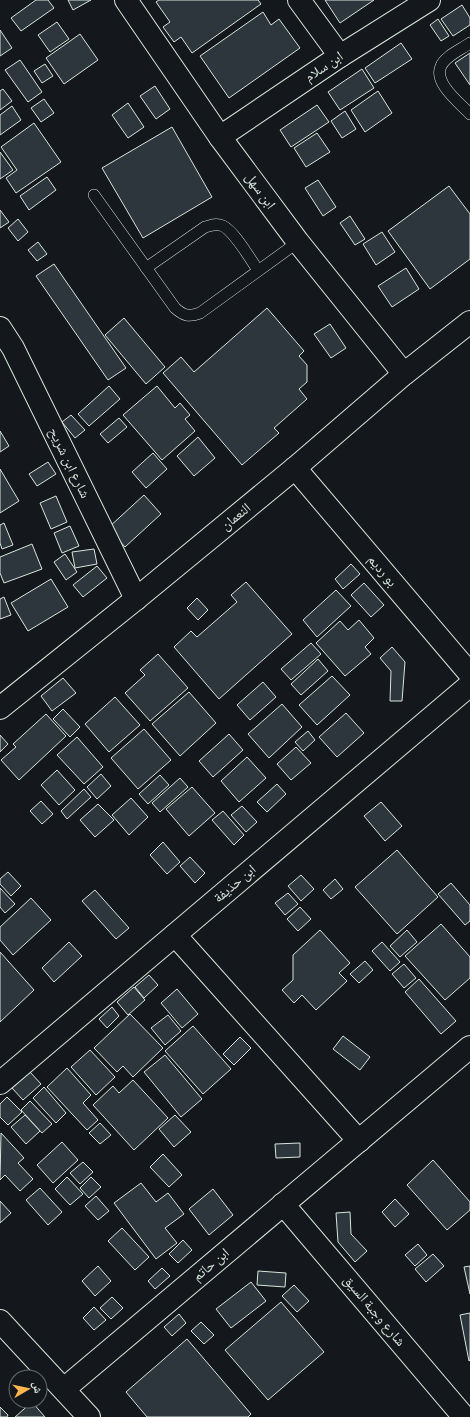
<svg xmlns="http://www.w3.org/2000/svg" width="470" height="1417" font-family="'Source Sans 3','Noto Naskh Arabic',sans-serif">
<rect width="100%" height="100%" fill="#14181c"/>
<g fill="#2c363c" stroke="#d8e6dc">
<path d="M36 0H48L54 8 21 31 11 18Z"/>
<path d="M68 0H91L73 10Z"/>
<path d="M159 0H258L261 4 192 53 181 37 174 42 163 27 170 22 156 2Z"/>
<path d="M325 0H374L340 23Z"/>
<path d="M462 5 470 18V25L453 36 441 19Z"/>
<path d="M263 12 271 25 279 19 300 48 229 98 200 56Z"/>
<path d="M438 19 449 36 441 41 430 25Z"/>
<path d="M57 22 69 39 50 52 38 35Z"/>
<path d="M0 30 12 48 0 56Z"/>
<path d="M80 34 98 60 64 84 46 58Z"/>
<path d="M401 43 412 59 375 83 365 68Z"/>
<path d="M470 53V85L455 63Z"/>
<path d="M20 60 42 92 28 102 5 70Z"/>
<path d="M45 64 53 76 42 83 34 71Z"/>
<path d="M362 69 374 88 340 110 328 92Z"/>
<path d="M155 86 170 109 156 119 140 96Z"/>
<path d="M3 89 12 101 0 110V91Z"/>
<path d="M378 91 392 113 365 132 351 110Z"/>
<path d="M44 99 54 113 41 122 31 108Z"/>
<path d="M128 103 144 127 128 138 112 115Z"/>
<path d="M317 105 329 122 291 147 280 130Z"/>
<path d="M12 106 21 120 0 135V115Z"/>
<path d="M345 111 356 129 342 138 331 121Z"/>
<path d="M34 123 61 162 16 193 6 178 17 170 1 147Z"/>
<path d="M172 127 212 197 143 238 102 168Z"/>
<path d="M317 133 330 152 306 167 294 148Z"/>
<path d="M0 152 13 170 0 179Z"/>
<path d="M47 177 56 190 29 210 20 196Z"/>
<path d="M318 180 336 207 323 216 305 188Z"/>
<path d="M449 186 470 214V259L430 289 388 231Z"/>
<path d="M0 210 9 222 0 228Z"/>
<path d="M350 216 365 239 355 245 340 223Z"/>
<path d="M18 219 28 232 18 241 8 228Z"/>
<path d="M382 232 395 252 376 265 363 244Z"/>
<path d="M38 242 47 254 37 261 28 250Z"/>
<path d="M54 264 126 368 108 380 36 276Z"/>
<path d="M406 268 419 289 392 307 378 286Z"/>
<path d="M267 308 304 351 299 356 307 365V382L299 389 307 399 274 428 279 433 242 465 163 373 181 357 194 372Z"/>
<path d="M124 318 165 367 146 384 105 335Z"/>
<path d="M330 324 346 348 331 358 314 334Z"/>
<path d="M109 386 120 399 89 426 78 414Z"/>
<path d="M157 386 175 408 180 403 190 415 185 419 195 431 162 460 123 415Z"/>
<path d="M71 415 85 430 75 438 62 422Z"/>
<path d="M119 418 127 427 108 443 100 434Z"/>
<path d="M0 431 9 446 0 452Z"/>
<path d="M198 437 215 458 194 476 177 456Z"/>
<path d="M153 453 167 469 146 488 132 472Z"/>
<path d="M48 462 56 474 37 486 29 474Z"/>
<path d="M0 469 19 501 0 513Z"/>
<path d="M144 495 161 514 125 547 108 528Z"/>
<path d="M56 496 67 522 51 529 40 503Z"/>
<path d="M4 523 13 545 2 549 0 543V525Z"/>
<path d="M70 526 79 546 62 553 54 533Z"/>
<path d="M32 544 42 569 4 583 0 573V557Z"/>
<path d="M94 549 97 564 75 568 72 552Z"/>
<path d="M65 554 77 572 66 580 54 562Z"/>
<path d="M351 564 360 574 343 589 335 579Z"/>
<path d="M97 566 107 578 83 597 73 585Z"/>
<path d="M51 579 68 607 28 631 11 603Z"/>
<path d="M246 582 292 634 219 699 174 647 191 631 197 637 237 602 231 595Z"/>
<path d="M364 583 384 605 371 617 351 595Z"/>
<path d="M336 590 351 606 317 637 303 620Z"/>
<path d="M4 597 11 615 0 619V599Z"/>
<path d="M197 598 208 610 198 620 187 608Z"/>
<path d="M359 620 374 638 365 647 371 654 345 676 316 643 340 621 348 630Z"/>
<path d="M311 643 321 654 291 680 281 669Z"/>
<path d="M392 647 405 662 402 701H390L391 671 380 658Z"/>
<path d="M158 654 188 688 150 721 125 693 145 675 140 670Z"/>
<path d="M318 659 328 671 301 695 291 684Z"/>
<path d="M332 676 350 695 317 725 299 705Z"/>
<path d="M63 678 76 693 52 711 41 696Z"/>
<path d="M263 682 276 697 250 720 237 705Z"/>
<path d="M189 692 216 723 180 756 152 724Z"/>
<path d="M115 697 140 725 109 752 85 724Z"/>
<path d="M282 704 302 727 269 758 248 734Z"/>
<path d="M63 709 80 727 70 737 53 719Z"/>
<path d="M346 713 364 733 337 757 319 737Z"/>
<path d="M46 714 66 736 19 780 1 760 16 747 13 744Z"/>
<path d="M144 729 171 760 138 789 111 758Z"/>
<path d="M308 731 315 740 303 751 295 742Z"/>
<path d="M229 734 243 750 213 777 199 761Z"/>
<path d="M0 735 8 744 0 752Z"/>
<path d="M77 737 103 767 84 784 57 755Z"/>
<path d="M296 747 311 763 291 780 277 764Z"/>
<path d="M247 757 266 778 239 802 221 781Z"/>
<path d="M57 770 75 790 59 805 41 785Z"/>
<path d="M101 774 111 786 97 799 87 787Z"/>
<path d="M160 775 169 785 148 804 139 794Z"/>
<path d="M180 778 188 787 160 812 152 803Z"/>
<path d="M277 784 286 794 267 812 257 802Z"/>
<path d="M192 787 215 813 189 836 166 809Z"/>
<path d="M84 789 91 797 67 819 61 811Z"/>
<path d="M131 798 148 817 129 835 112 815Z"/>
<path d="M41 801 53 814 42 824 30 811Z"/>
<path d="M381 802 402 826 385 841 364 816Z"/>
<path d="M98 804 114 820 95 837 80 820Z"/>
<path d="M242 806 257 822 246 832 231 815Z"/>
<path d="M223 811 244 835 234 845 212 820Z"/>
<path d="M163 842 180 862 167 874 150 855Z"/>
<path d="M397 850 438 897 397 934 355 887Z"/>
<path d="M190 857 205 873 195 883 180 866Z"/>
<path d="M8 872 21 886 11 896 0 884V879Z"/>
<path d="M301 875 314 889 301 901 288 886Z"/>
<path d="M335 879 343 889 331 899 323 890Z"/>
<path d="M451 883 470 905V921L465 925 438 894Z"/>
<path d="M0 888 15 904 5 913 0 907Z"/>
<path d="M95 890 129 928 116 939 82 901Z"/>
<path d="M288 893 298 904 285 915 275 903Z"/>
<path d="M31 898 51 920 13 955 0 940V927Z"/>
<path d="M300 907 311 919 298 931 287 919Z"/>
<path d="M441 924 470 957V978L445 1000 405 956Z"/>
<path d="M320 930 350 963 339 973 347 981 316 1010 302 995 294 1003 282 990 293 980V955Z"/>
<path d="M407 930 417 942 400 957 390 946Z"/>
<path d="M69 942 82 956 54 982 42 968Z"/>
<path d="M382 942 400 962 390 971 372 951Z"/>
<path d="M0 952 34 990 0 1022Z"/>
<path d="M365 961 373 970 359 983 350 974Z"/>
<path d="M404 964 416 978 404 988 392 974Z"/>
<path d="M149 975 158 985 144 998 135 987Z"/>
<path d="M419 979 456 1021 441 1034 405 992Z"/>
<path d="M134 987 145 1000 128 1015 117 1002Z"/>
<path d="M177 989 198 1014 182 1028 161 1003Z"/>
<path d="M112 1007 119 1016 107 1028 99 1019Z"/>
<path d="M130 1014 163 1048 133 1077 123 1066 117 1072 94 1048Z"/>
<path d="M168 1015 181 1031 165 1045 151 1028Z"/>
<path d="M193 1026 231 1069 203 1094 165 1051Z"/>
<path d="M343 1036 370 1057 360 1070 333 1049Z"/>
<path d="M240 1037 251 1048 234 1065 223 1054Z"/>
<path d="M90 1050 115 1077 96 1095 71 1067Z"/>
<path d="M165 1055 202 1099 181 1117 144 1072Z"/>
<path d="M67 1068 91 1095 83 1103 98 1120 87 1130 47 1087Z"/>
<path d="M30 1072 41 1084 23 1100 12 1088Z"/>
<path d="M133 1080 168 1118 134 1150 93 1105 113 1086 119 1093Z"/>
<path d="M44 1087 66 1113 56 1123 33 1098Z"/>
<path d="M7 1097 22 1112 8 1125 0 1117V1104Z"/>
<path d="M30 1101 52 1124 42 1133 21 1110Z"/>
<path d="M25 1115 40 1131 26 1144 11 1127Z"/>
<path d="M175 1115 191 1132 174 1147 159 1129Z"/>
<path d="M100 1123 111 1135 100 1144 89 1133Z"/>
<path d="M1 1133 24 1158 18 1163 33 1179 20 1191 5 1175 0 1180Z"/>
<path d="M62 1142 78 1160 53 1183 37 1165Z"/>
<path d="M300 1143V1157L276 1158 275 1144Z"/>
<path d="M163 1154 182 1175 169 1187 150 1167Z"/>
<path d="M433 1160 470 1202V1210L447 1230 407 1185Z"/>
<path d="M83 1162 93 1172 80 1184 70 1173Z"/>
<path d="M67 1177 83 1194 70 1205 55 1189Z"/>
<path d="M91 1177 101 1187 89 1198 80 1188Z"/>
<path d="M141 1183 156 1202 168 1193 184 1214 165 1228 177 1243 156 1259 114 1203Z"/>
<path d="M40 1188 62 1212 48 1225 26 1200Z"/>
<path d="M213 1189 233 1215 209 1235 189 1209Z"/>
<path d="M96 1196 109 1211 98 1220 85 1206Z"/>
<path d="M395 1199 409 1214 395 1227 382 1212Z"/>
<path d="M0 1201 11 1213 0 1223Z"/>
<path d="M350 1212 351 1234 367 1251 355 1262 338 1242 336 1213Z"/>
<path d="M122 1228 149 1257 135 1270 108 1241Z"/>
<path d="M183 1240 192 1250 178 1263 169 1254Z"/>
<path d="M418 1244 427 1255 415 1266 405 1255Z"/>
<path d="M433 1254 444 1266 426 1282 415 1269Z"/>
<path d="M98 1266 111 1281 95 1296 82 1281Z"/>
<path d="M470 1266V1294L464 1267Z"/>
<path d="M162 1268 170 1276 155 1289 148 1281Z"/>
<path d="M258 1271 286 1273 285 1287 257 1285Z"/>
<path d="M251 1282 266 1301 231 1328 216 1309Z"/>
<path d="M294 1285 309 1301 297 1312 282 1296Z"/>
<path d="M112 1297 123 1308 111 1319 100 1308Z"/>
<path d="M281 1302 324 1352 268 1400 225 1350Z"/>
<path d="M94 1307 106 1320 94 1330 83 1318Z"/>
<path d="M470 1313V1360L469 1361 460 1315Z"/>
<path d="M179 1314 186 1323 172 1336 164 1327Z"/>
<path d="M201 1322 214 1335 204 1344 191 1331Z"/>
<path d="M187 1339 251 1414 248 1417H147L126 1392Z"/>
<path d="M32 1402 45 1417H15Z"/>
<path d="M0 1407 8 1415 7 1417H0Z"/>
</g>
<g fill="none" stroke-linecap="round" stroke-linejoin="round">
<defs>
<g id="lane">
<path d="M470 43C462 49 445 56 441 66 433 83 460 103 470 114"/>
<path d="M94 195 175 308C184 316 189 317 200 313L298 242"/>
<path d="M146 268 205 227C211 225 217 223 223 226 235 232 250 259 258 270"/>
</g>
<g id="street">
<path d="M126 0 220 137 298 242 404 374"/>
<path d="M299 0 340 56"/>
<path d="M220 137 340 56 429 0"/>
<path d="M0 328 13 348 136 599"/>
<path d="M295 468 470 674"/>
<path d="M0 708 136 599 295 468 404 374 470 322"/>
<path d="M175 935 359 1141"/>
<path d="M0 1083 470 685"/>
<path d="M283 1204 464 1417"/>
<path d="M0 1321 89 1417"/>
<path d="M64 1389 470 1047"/>
</g>
</defs>
<use href="#lane" stroke="#d8e6dc" stroke-width="12"/>
<use href="#street" stroke="#d8e6dc" stroke-width="24"/>
<use href="#lane" stroke="#14181c" stroke-width="11"/>
<use href="#street" stroke="#14181c" stroke-width="22"/>
</g>
<g text-anchor="middle" dominant-baseline="central" stroke-width="3" stroke-linejoin="round" paint-order="stroke">
<g font-size="14" fill="#d8e6dc" stroke="#14181c">
<text transform="translate(324 67) rotate(-34)">ابن سلام</text>
<text transform="translate(260 191) rotate(54)">ابن سهل</text>
<text transform="translate(69 463) rotate(64)">شارع ابن شريح</text>
<text transform="translate(236 517) rotate(-39)">النعمان</text>
<text transform="translate(382 571) rotate(50)">بو رديم</text>
<text transform="translate(235 884) rotate(-40)">ابن حذيفة</text>
<text transform="translate(211 1265) rotate(-40)">ابن حاتم</text>
<text transform="translate(374 1311) rotate(50)">شارع وجبة السيق</text>
</g>
</g>
<g transform="translate(28 1389) rotate(81)"><circle r="19" fill="#14181c" stroke="#626a69"/>
<path d="M0-3L7 15L0 10L-7 15Z" fill="#ffb74d"/>
<text y="-6" font-size="11" font-weight="bold" text-anchor="middle" fill="#d8e6dc">ش</text>
</g>
</svg>
